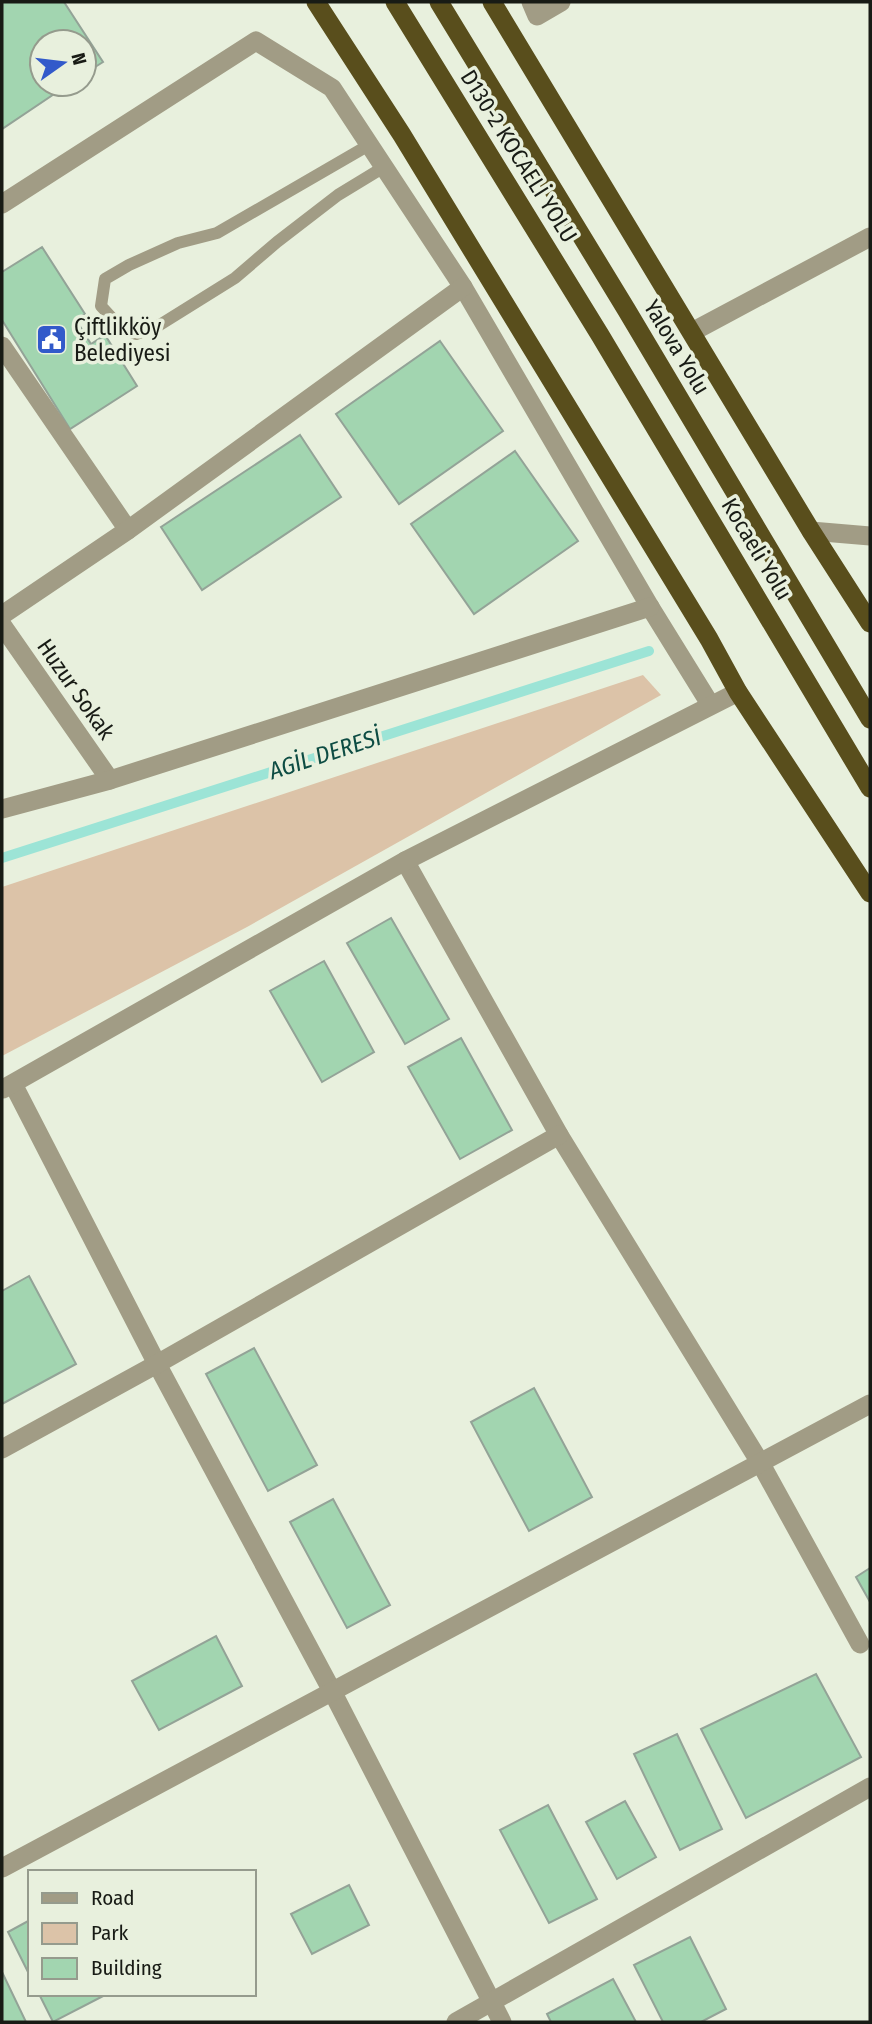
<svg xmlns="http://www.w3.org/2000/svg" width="872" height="2024" font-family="'Fira Sans Condensed',sans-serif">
<rect width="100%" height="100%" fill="#e8f0dd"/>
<path fill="#dcc3a8" d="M643 675 661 695 247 927 2 1056V887Z"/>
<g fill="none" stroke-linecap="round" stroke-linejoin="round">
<path stroke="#9ce4d6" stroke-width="10" d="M2 858 649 651"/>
</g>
<g fill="#a2d5b0" stroke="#93a397" stroke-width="2">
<path d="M2 2H64L103 62 84 74V42H42V84H69L2 129Z"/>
<path d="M42 247 85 314 76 320 91 344 105 335 137 386 70 429 2 320V272Z"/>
<path d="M440 341 503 431 399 504 336 414Z"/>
<path d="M300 435 341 497 202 590 161 527Z"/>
<path d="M515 451 578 541 474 614 411 524Z"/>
<path d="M391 918 449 1019 405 1044 347 943Z"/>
<path d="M324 961 374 1052 322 1082 270 991Z"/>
<path d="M461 1038 512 1130 460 1159 408 1067Z"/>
<path d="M29 1276 76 1364 2 1404V1291Z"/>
<path d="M254 1348 317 1465 268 1491 206 1374Z"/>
<path d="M534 1388 592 1497 529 1531 471 1422Z"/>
<path d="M333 1499 390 1605 347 1628 290 1522Z"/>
<path d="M870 1568V1602L856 1577Z"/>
<path d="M216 1636 242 1686 159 1730 132 1681Z"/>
<path d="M816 1674 861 1757 746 1818 701 1729Z"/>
<path d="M677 1734 722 1829 680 1850 634 1754Z"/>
<path d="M625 1801 656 1857 617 1879 586 1822Z"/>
<path d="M548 1805 597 1899 549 1923 500 1830Z"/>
<path d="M349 1885 369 1925 312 1954 291 1914Z"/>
<path d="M30 1920V1976L8 1932Z"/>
<path d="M690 1937 726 2009 701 2022H663L634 1965Z"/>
<path d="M2 1972 26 2022H2Z"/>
<path d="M613 1979 636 2022H551L547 2014Z"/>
<path d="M39 1994H107L53 2022Z"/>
</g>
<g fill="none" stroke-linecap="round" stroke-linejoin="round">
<path stroke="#a19c85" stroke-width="12" d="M369 145 217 233 178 243 129 265 105 279 101 306 121 328 136 334 158 326 235 278 277 242 338 195 384 167"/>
<g stroke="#a19c85" stroke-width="19">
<path d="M531 2 537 16 561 2"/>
<path d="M2 204 256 41 332 88 463 287 650 607 710 704"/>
<path d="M692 332 870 237"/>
<path d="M2 346 128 530"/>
<path d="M811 531 870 536"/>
<path d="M2 615 128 530 463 287"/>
<path d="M2 625 110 780"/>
<path d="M2 809 110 780 650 607"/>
<path d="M405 861 559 1135 761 1464 860 1644"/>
<path d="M13 1084 157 1364 332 1691 502 2022"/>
<path d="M3 1089 405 861 738 692"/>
<path d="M2 1449 157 1364 559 1135"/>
<path d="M2 1868 870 1404"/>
<path d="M456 2022 870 1787"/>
</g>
<g stroke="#594e1c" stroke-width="19">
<path d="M316 2 402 135 709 639 738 692 870 893"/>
<path d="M395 2 600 335 870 788"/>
<path d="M439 2 626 309 870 719"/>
<path d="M492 2 811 531 870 623"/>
</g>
</g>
<defs>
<symbol id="civic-square" viewBox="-11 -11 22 22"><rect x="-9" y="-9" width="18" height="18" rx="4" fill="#325aca" stroke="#e8f0dd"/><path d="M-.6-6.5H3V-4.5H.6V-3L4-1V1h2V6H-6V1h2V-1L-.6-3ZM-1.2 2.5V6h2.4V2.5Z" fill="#fff"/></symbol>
</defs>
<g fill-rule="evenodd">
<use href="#civic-square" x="34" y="322" width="35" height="35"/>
</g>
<g text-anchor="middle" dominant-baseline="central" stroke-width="7" stroke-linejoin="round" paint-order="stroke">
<g font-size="23" fill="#181b15" stroke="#e8f0dd">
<text transform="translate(519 156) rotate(58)">D130-2 KOCAELİ YOLU</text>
<text transform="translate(677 347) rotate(59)">Yalova Yolu</text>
<text transform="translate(757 549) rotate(59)">Kocaeli̇ Yolu</text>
<text transform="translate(76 689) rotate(55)">Huzur Sokak</text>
</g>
<g font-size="23" fill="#181b15" stroke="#e8f0dd" text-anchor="start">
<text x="74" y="327">Çiftlikköy<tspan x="74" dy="26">Belediyesi</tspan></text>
</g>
<g font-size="24" font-style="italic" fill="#0d4c43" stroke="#e8f0dd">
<text transform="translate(325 754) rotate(-18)">AGİL DERESİ</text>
</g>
</g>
<rect width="872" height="2024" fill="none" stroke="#181b15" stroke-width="7"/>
<rect x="28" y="1870" width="228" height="126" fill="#e8f0dd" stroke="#959b8d" stroke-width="2"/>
<rect x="42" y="1893" width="35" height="10" fill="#a19c85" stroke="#959b8d" stroke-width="2"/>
<text x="91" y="1905" font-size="21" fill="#181b15">Road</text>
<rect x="42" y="1923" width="35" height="21" fill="#dcc3a8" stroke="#959b8d" stroke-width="2"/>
<text x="91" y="1940" font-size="21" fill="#181b15">Park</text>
<rect x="42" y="1958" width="35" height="21" fill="#a2d5b0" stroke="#959b8d" stroke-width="2"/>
<text x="91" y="1975" font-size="21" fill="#181b15">Building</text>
<g transform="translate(63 63) rotate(76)"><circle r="33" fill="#e8f0dd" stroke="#959b8d" stroke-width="2"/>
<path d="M0-5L12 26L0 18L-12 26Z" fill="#325aca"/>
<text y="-10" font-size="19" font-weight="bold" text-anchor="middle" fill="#181b15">N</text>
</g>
</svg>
